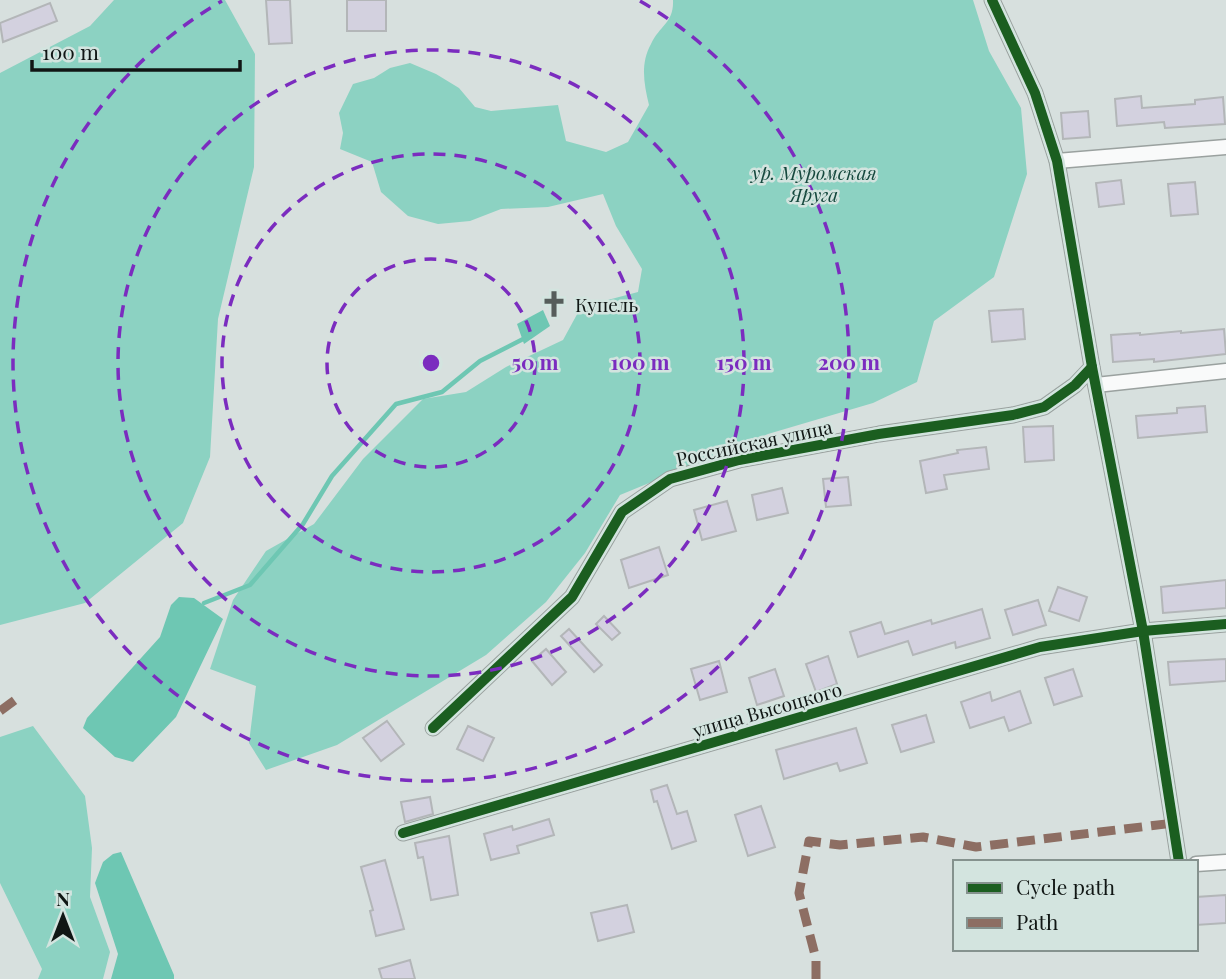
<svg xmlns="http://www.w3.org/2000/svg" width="1226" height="979" font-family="'Playfair Display',serif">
<rect width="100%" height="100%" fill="#d7e0de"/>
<g fill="#8cd2c2">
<path d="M114 0H225L255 54 254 167 218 319 210 457 183 523 85 603 0 625V73L90 26Z"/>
<path d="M673 0H973L989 51 1021 108 1027 174 994 277 934 321 917 382 873 403 768 434 620 495 585 553 546 602 486 655 337 745 266 770 249 743 256 686 210 669 233 600 266 551 314 524 363 459 423 399 466 392 506 367 563 340 581 307 638 292 642 269 616 226 603 194 548 207 501 209 470 221 438 224 408 216 381 192 372 162 340 149 343 133 339 113 353 84 374 78 390 68 410 63 436 74 459 88 475 107 491 111 558 105 566 141 606 152 628 142 649 105C644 84 640 64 651 44 660 25 674 23 673 0Z"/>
<path d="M33 726 85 796 92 848 90 897 110 952 103 979H38L42 969 0 883V737Z"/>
</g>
<g fill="#6ec7b3">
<path d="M543 310 550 326 524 344 517 324Z"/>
<path d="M179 597 194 598 223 619 176 717 133 762 115 757 83 728 87 718 160 637 171 605Z"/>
<path d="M121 852 174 975V979H111L118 954 95 883 103 862 113 854Z"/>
</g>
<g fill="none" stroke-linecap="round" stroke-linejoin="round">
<path stroke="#6ec7b3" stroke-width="4.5" d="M204 603 250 585 303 524 332 476 396 404 442 392 480 361 527 337"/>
</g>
<g fill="#d3d1df" stroke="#b3b6b8" stroke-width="2">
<path d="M266 0H290L292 43 269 44Z"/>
<rect x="347" y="0" width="39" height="31"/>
<path d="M50 3 57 21 3 42 0 23Z"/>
<path d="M1141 96 1142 108 1195 104V100L1223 97 1225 124 1165 128 1164 122 1117 126 1115 99Z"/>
<path d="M1088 111 1090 137 1063 139 1061 113Z"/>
<path d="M1121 180 1124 204 1099 207 1096 183Z"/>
<path d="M1195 182 1198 214 1171 216 1168 184Z"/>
<path d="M1023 309 1025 339 992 342 989 311Z"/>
<path d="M1224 329 1226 354 1154 362V359L1113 362 1111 335 1140 333V335L1181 331V333Z"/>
<path d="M1205 406 1207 432 1138 438 1136 416 1177 413V408Z"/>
<path d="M1053 426 1054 460 1025 462 1023 427Z"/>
<path d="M986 447 989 469 944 475 947 489 926 493 920 461 958 453 957 450Z"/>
<path d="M848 477 851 505 826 507 823 479Z"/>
<path d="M782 488 788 513 757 520 752 495Z"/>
<path d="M727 501 736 531 702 540 694 510Z"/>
<path d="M659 547 668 575 629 588 621 560Z"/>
<path d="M1226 580V608L1163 613 1161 587Z"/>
<path d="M1058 587 1087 597 1079 621 1049 611Z"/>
<path d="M1038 600 1046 625 1013 635 1005 610Z"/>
<path d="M982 609 990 638 956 648 955 642 913 655 908 641 858 657 850 632 881 622 885 634 931 620 932 624Z"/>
<path d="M604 616 620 633 612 640 596 624Z"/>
<path d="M569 629 602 665 594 672 561 636Z"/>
<path d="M546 649 566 672 552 685 532 661Z"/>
<path d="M828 656 837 684 816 692 806 664Z"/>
<path d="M1226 659V681L1170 685 1168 662Z"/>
<path d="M719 661 727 692 700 700 691 669Z"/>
<path d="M775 669 784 696 757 705 749 678Z"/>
<path d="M1073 669 1082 696 1054 705 1045 678Z"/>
<path d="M1020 691 1031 723 1009 731 1004 717 970 728 961 702 990 692 992 701Z"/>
<path d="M926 715 934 742 901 752 892 725Z"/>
<path d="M387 721 404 744 381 761 363 738Z"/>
<path d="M468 726 494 738 483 761 457 749Z"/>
<path d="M856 728 867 763 840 771 837 763 784 779 776 750Z"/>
<path d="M667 785 677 814 687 811 696 841 672 849 657 801 654 802 651 790Z"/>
<path d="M430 797 433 814 405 822 401 802Z"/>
<path d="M761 806 775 847 748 856 735 815Z"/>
<path d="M549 819 554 835 517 846 519 853 491 860 484 834 512 826 513 830Z"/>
<path d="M449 836 458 895 431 900 423 857 418 858 415 843Z"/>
<path d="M385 860 404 929 376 936 370 911 373 910 361 867Z"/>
<path d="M1226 895V923L1196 925V897Z"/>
<path d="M627 905 634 932 598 941 591 913Z"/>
<path d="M410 960 415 979H382L379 969Z"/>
</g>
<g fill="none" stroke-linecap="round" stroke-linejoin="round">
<defs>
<g id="street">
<path d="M992 0 1035 93 1057 161 1092 367 1143 631 1179 862"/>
<path d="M1057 161 1226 147"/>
<path d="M1096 385 1226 371"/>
<path d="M433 728 572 597 622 512 670 479 739 460 879 434 1013 415 1044 407 1075 385 1092 367"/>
<path d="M403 833 1040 647 1143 631 1226 624"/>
<path d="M1196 864 1226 862"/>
</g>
</defs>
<use href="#street" stroke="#9aa19f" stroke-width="17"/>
<use href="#street" stroke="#f9fafa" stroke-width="14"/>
<g stroke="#8d6e63" stroke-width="9" stroke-dasharray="18 9" stroke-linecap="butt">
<path d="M0 711 15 700"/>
<path d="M816 979V959L799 893 809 841 840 845 923 837 976 847 1174 823"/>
</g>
<defs>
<g id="cycleway">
<path d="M992 0 1035 93 1057 161 1092 367 1143 631 1179 862"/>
<path d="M433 728 572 597 622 512 670 479 739 460 879 434 1013 415 1044 407 1075 385 1092 367"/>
<path d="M403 833 1040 647 1143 631 1226 624"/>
</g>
</defs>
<use href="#cycleway" stroke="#d3e4df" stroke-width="15"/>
<use href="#cycleway" stroke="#1b5e20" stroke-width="10"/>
</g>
<g fill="none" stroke="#7b2cbf" stroke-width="3.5" stroke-dasharray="12 9">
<circle cx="431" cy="363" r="104"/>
<circle cx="431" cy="363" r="209"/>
<circle cx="431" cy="363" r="313"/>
<path d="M640 1A418 418 0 1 1 222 1"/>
</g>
<defs>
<symbol id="church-bare" viewBox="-9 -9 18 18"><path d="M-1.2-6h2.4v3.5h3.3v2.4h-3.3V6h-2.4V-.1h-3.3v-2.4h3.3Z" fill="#565d5b" stroke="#d3e4df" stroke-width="2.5" paint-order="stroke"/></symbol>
</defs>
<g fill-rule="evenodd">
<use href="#church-bare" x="535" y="285" width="38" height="38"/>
</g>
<g text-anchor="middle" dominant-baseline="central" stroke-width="5" stroke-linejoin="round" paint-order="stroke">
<g font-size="19" font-style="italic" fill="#16493e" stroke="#d3e4df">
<text x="814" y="172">ур. Муромская<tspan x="814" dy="22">Яруга</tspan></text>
</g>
<g font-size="19" fill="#101614" stroke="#d3e4df" text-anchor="start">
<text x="575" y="304">Купель</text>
</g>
<g font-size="19" fill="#101614" stroke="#d3e4df">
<text transform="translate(754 442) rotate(-12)">Российская улица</text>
<text transform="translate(767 709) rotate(-16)">улица Высоцкого</text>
</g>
</g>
<circle cx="431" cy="363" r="10" fill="#7b2cbf" stroke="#d3e4df" stroke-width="3.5"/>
<g font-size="21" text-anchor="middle" font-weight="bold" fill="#7b2cbf" stroke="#d3e4df" stroke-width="5" stroke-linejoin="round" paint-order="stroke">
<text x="535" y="370">50 m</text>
<text x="640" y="370">100 m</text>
<text x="744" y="370">150 m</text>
<text x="849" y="370">200 m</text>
</g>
<rect x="953" y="860" width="245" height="91" fill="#d3e4df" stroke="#85928e" stroke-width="2"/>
<rect x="967" y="883" width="35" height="10" fill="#1b5e20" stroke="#85928e" stroke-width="2"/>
<text x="1016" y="895" font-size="21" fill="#101614">Cycle path</text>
<rect x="967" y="918" width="35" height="10" fill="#8d6e63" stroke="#85928e" stroke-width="2"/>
<text x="1016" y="930" font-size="21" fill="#101614">Path</text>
<g transform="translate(63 916)" stroke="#d3e4df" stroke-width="5" paint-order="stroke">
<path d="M0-5L12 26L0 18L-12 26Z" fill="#101614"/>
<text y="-10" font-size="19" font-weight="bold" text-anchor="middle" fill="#101614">N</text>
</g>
<path d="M32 60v10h208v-10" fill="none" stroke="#101614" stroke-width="3.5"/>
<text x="42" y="60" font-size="21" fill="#101614" stroke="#d3e4df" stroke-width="5" paint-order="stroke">100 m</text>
</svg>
